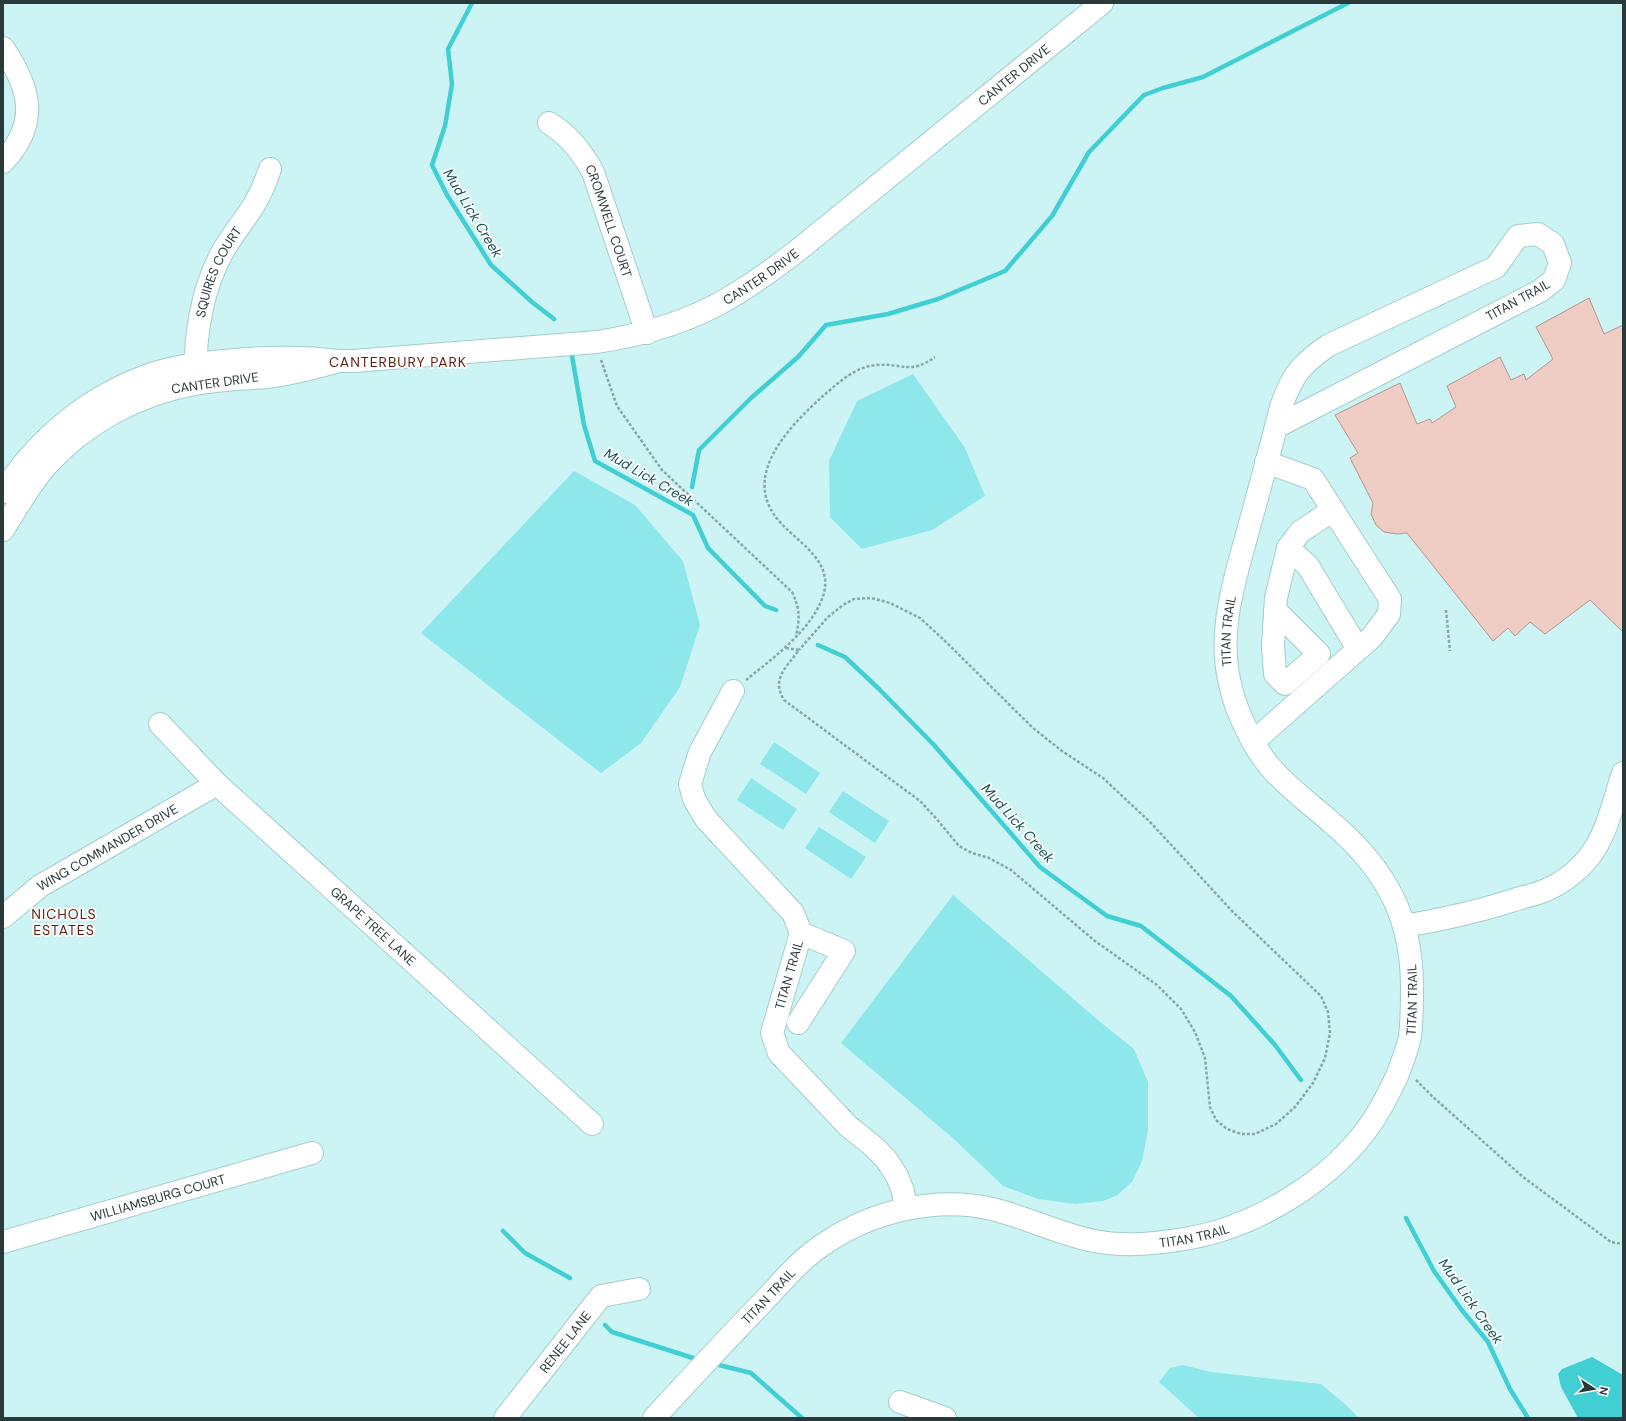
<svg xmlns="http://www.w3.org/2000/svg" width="1626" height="1421" font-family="'DM Sans',sans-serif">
<rect width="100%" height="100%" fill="#ccf4f5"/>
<g fill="#8ee7ea">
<path d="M913 374 965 448 985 496 932 530 862 549 830 517 829 461 857 401Z"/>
<path d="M574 471 635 505 683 561 700 625 680 687 641 743 601 773 421 633Z"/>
<path d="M774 742 820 773 806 794 760 764Z"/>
<path d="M751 778 797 809 783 830 737 800Z"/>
<path d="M843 791 889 821 875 843 829 812Z"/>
<path d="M819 827 866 857 851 879 805 848Z"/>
<path d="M953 895 1099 1021 1134 1049 1148 1082V1130L1142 1161 1132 1182 1116 1196 1103 1201 1075 1204 1038 1199 1003 1186 955 1140 841 1043Z"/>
<path d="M1183 1365 1211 1372 1321 1384 1346 1405 1359 1418H1199L1159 1382 1170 1368Z"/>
</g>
<path fill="#41cfd4" d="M1592 1357 1623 1375V1418H1578L1561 1387 1558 1374 1562 1369Z"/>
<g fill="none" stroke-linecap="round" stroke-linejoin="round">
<g stroke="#41cfd4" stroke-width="4.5">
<path d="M472 3 448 49 452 84 445 126 432 165 447 195 491 265 532 302 554 319"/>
<path d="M572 356 584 425 595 461 693 515 708 548 765 606 776 610"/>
<path d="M692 487 699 450 751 398 798 357 826 325 888 314 938 299 1005 271 1052 216 1089 152 1144 95 1163 88 1203 77 1348 3"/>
<path d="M818 645 845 657 878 688 934 745 1040 867 1107 916 1141 926 1231 996 1275 1045 1301 1080"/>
<path d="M1406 1218 1434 1271 1461 1309 1488 1342 1510 1389 1528 1418"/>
<path d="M503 1231 525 1253 570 1278"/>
<path d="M605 1325 612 1332 693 1358"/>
<path d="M719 1365 751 1373 802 1418"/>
</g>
</g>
<path fill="#efccc4" stroke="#b7968e" d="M1589 298 1604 334 1623 325V632L1590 600 1545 634 1530 622 1515 636 1508 628 1493 641 1407 533 1397 534 1384 532 1376 525 1371 514 1373 503 1350 458 1358 453 1335 415 1400 383 1417 424 1430 419 1432 423 1456 407 1447 386 1500 357 1511 380 1524 374 1526 380 1553 359 1536 327Z"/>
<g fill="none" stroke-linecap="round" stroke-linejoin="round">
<defs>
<g id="minor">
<path d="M3 48C30 87 40 123 3 162"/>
<path id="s1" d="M549 123C569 135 582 152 593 172L647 333"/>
<path id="s2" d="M339 361H353L597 342C643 335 689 322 729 298 755 283 779 265 802 247L1102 3"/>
<path id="s3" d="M195 379C195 334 201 290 223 251 232 235 244 221 254 205 261 193 266 181 270 169"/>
<path d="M3 492C39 436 92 394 155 373 177 366 201 363 224 361 262 357 300 356 339 361 317 367 296 373 274 376 248 379 221 379 195 384 138 394 84 423 45 467 29 486 16 509 3 530"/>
<path d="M1288 548 1308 566 1358 649"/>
<path d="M1275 610 1319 654 1285 684 1275 674 1273 646 1276 598 1288 548 1300 532 1333 510"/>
<path d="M733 691 700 752 690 784 694 799 706 819 793 913 801 933 772 1033 779 1053 848 1126 873 1146 886 1159 897 1176 903 1191 906 1209"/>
<path id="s4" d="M160 724 217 784 592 1124"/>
<path d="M1253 742 1372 637 1389 614 1390 599 1313 479 1266 462"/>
<path id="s5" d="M3 917 40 886 217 784"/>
<path d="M1404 926C1441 920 1476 912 1511 901 1522 897 1535 895 1546 890 1565 882 1583 867 1594 850 1609 827 1614 799 1623 773"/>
<path d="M798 1023 844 951 801 933"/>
<path id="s6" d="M3 1242 312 1153"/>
<path d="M900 1402 945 1418"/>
<path id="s7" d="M505 1418 601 1296 639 1289"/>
<path id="s8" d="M654 1418C689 1380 725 1341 761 1304 782 1282 801 1258 827 1242 873 1211 937 1196 992 1209 1026 1217 1059 1234 1094 1241 1124 1247 1155 1244 1184 1239 1255 1228 1334 1180 1374 1119 1383 1105 1390 1091 1397 1076 1402 1063 1407 1050 1410 1037 1412 1020 1412 1004 1412 987 1412 951 1405 916 1386 885 1372 861 1353 841 1332 823 1312 805 1289 789 1271 768 1254 748 1237 714 1231 688 1216 633 1235 579 1249 527 1260 487 1271 447 1281 407 1292 375 1301 364 1329 345L1496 267 1518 236 1538 234 1553 244 1560 263 1554 280 1540 291 1276 427"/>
</g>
</defs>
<use href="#minor" stroke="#a4cccd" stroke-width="24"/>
<g stroke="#89a7a8" stroke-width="2.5" stroke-dasharray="3 2" stroke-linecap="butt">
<path d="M601 360 617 406 662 470 792 592C800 609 800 617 796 636"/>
<path d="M1446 610 1450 651"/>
<path d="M786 648 799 650C786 668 771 679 784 700L920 801 935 817 959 846 972 853 989 858 1011 870 1095 941 1157 985 1181 1009 1195 1032 1205 1058 1210 1107 1216 1120 1227 1129 1241 1134H1255L1276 1124 1295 1107 1313 1083 1325 1058 1330 1033 1328 1012 1321 996 1232 911 1151 823 1103 778 1062 751 1033 728 943 639 920 618 890 603 871 598 854 599 843 605 828 617 799 650"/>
<path d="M746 680C772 659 810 631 822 599 838 558 791 541 773 513 745 470 793 423 823 396 838 383 856 366 877 365 903 363 910 375 935 357"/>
<path d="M1416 1080 1433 1097 1523 1177 1611 1242 1623 1244"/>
</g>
<use href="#minor" stroke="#fff" stroke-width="22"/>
</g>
<g text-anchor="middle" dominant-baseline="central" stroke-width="3.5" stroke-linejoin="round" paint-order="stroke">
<g font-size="13" fill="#2a3a3a" stroke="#fff">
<text stroke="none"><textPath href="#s2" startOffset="761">CANTER DRIVE</textPath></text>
<text stroke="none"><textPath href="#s1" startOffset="118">CROMWELL COURT</textPath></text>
<text stroke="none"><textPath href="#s3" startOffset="111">SQUIRES COURT</textPath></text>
<text stroke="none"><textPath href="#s2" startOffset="437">CANTER DRIVE</textPath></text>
<text transform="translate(1518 300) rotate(-29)">TITAN TRAIL</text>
<text transform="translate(215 383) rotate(-8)">CANTER DRIVE</text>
<text stroke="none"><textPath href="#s8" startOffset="1407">TITAN TRAIL</textPath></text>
<text stroke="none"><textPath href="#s5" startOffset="126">WING COMMANDER DRIVE</textPath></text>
<text stroke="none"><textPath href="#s4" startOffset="294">GRAPE TREE LANE</textPath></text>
<text transform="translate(789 975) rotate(-74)">TITAN TRAIL</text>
<text stroke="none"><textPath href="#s8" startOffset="975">TITAN TRAIL</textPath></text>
<text stroke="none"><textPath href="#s6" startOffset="161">WILLIAMSBURG COURT</textPath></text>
<text stroke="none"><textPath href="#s8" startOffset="628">TITAN TRAIL</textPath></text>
<text stroke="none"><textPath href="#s8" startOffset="167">TITAN TRAIL</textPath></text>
<text stroke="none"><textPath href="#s7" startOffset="97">RENEE LANE</textPath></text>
</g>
<g font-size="14" font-style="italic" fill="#155052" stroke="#fff">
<text transform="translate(473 213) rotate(59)">Mud Lick Creek</text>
<text transform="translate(649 477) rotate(30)">Mud Lick Creek</text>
<text transform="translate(1018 823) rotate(48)">Mud Lick Creek</text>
<text transform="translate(1471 1301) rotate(55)">Mud Lick Creek</text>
</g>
<g font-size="14" letter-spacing="1" fill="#5f1d0e" stroke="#fff">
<text x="398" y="362">CANTERBURY PARK</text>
<text x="64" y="914">NICHOLS<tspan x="64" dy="16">ESTATES</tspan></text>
</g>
</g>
<rect width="1626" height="1421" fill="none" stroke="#2a3a3a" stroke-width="8"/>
<g transform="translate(1594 1389) rotate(102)" stroke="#ffffff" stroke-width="3" paint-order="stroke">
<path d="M0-3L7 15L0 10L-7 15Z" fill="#2a3a3a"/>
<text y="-6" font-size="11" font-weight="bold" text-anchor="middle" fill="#2a3a3a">N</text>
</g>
</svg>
